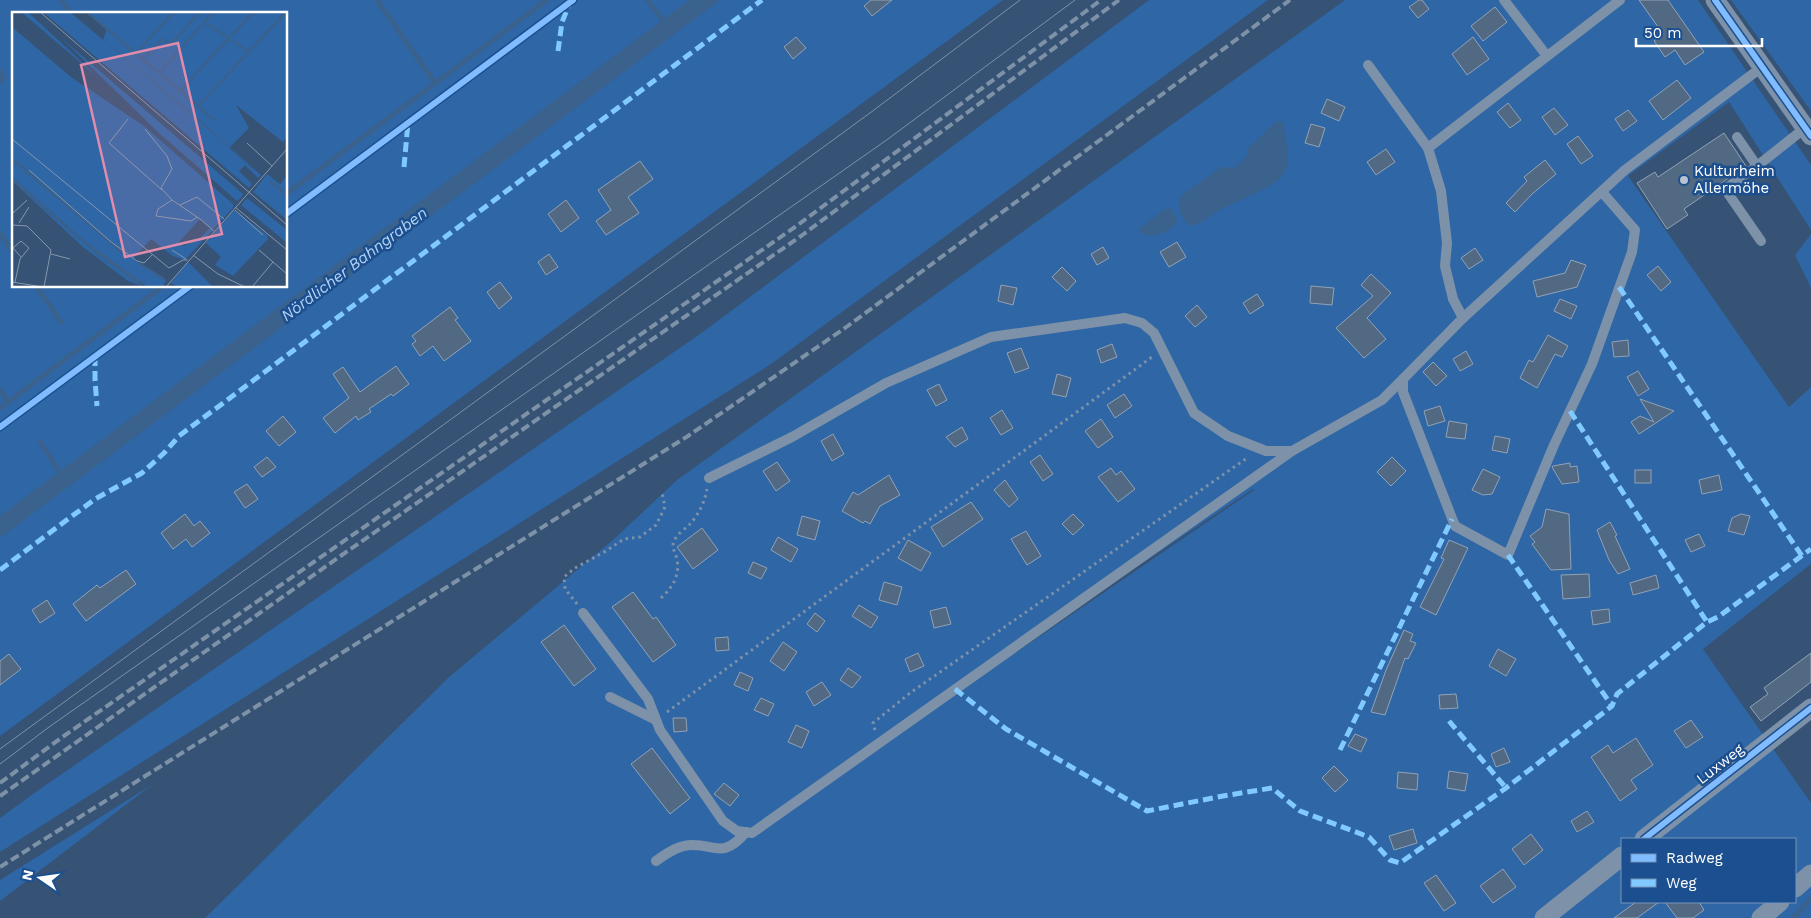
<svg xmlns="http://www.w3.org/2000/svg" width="1811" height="918" font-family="'Work Sans',sans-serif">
<rect width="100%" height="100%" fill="#365274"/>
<g fill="#2f66a5" fill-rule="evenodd">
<path d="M0 0H1003L0 736ZM14 14H286V286H14Z"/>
<path d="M1149 0H1268L771 364 0 852V818L40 789 700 334Z"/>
<path d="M1345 0H1698L1811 165V230L1729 102 1628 176 1789 407 1811 387V564L1703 649 1811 803V918H205L448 678 614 539 677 480ZM1253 489 1254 490 892 737 955 689ZM1622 839H1795V902H1622Z"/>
<path d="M1731 0H1811V111Z"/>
<path d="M1811 234V288L1795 255Z"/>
<path d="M153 784 0 901V880Z"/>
</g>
<g fill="#3b618d">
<path d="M689 0H720L0 538V516Z"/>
<path d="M1277 121 1283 122C1285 137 1292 161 1283 175 1275 188 1227 204 1212 215 1204 220 1198 227 1188 225 1180 215 1177 208 1181 196L1221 167 1234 168 1247 156V149Z"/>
<path d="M1170 208 1178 220C1170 233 1156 238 1142 234L1139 229 1165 209Z"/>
</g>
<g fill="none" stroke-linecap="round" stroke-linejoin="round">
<g stroke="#3b618d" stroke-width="5">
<path d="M61 0 71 14"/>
<path d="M377 0 435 83"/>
<path d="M647 0 667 25"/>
<path d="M0 72 4 78 0 81"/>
<path d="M286 194 547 0"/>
<path d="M0 234 14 254"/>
<path d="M36 286 61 322"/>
<path d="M0 390 8 402"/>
<path d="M0 408 163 286"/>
<path d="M40 442 63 477"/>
<path d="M1793 918 1811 899"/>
</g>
</g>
<g fill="#526984" stroke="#92a2b6">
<path d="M871 0H892L872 16 864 6Z"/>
<path d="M1419 0H1422L1429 9 1418 18 1409 7Z"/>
<path d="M1639 0H1668L1704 52 1685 65 1675 50 1665 57 1654 41 1663 34Z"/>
<path d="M1495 7 1507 22 1483 41 1471 26Z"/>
<path d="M796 37 806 48 793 59 784 47Z"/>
<path d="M1473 37 1489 59 1467 75 1452 54Z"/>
<path d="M1677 80 1691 98 1663 120 1649 101Z"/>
<path d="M1327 99 1345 107 1339 121 1321 113Z"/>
<path d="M1508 103 1521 120 1510 128 1497 112Z"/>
<path d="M1554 108 1568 125 1555 135 1542 117Z"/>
<path d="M1628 110 1637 121 1623 131 1615 119Z"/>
<path d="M1311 124 1325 128 1319 147 1305 143Z"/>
<path d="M1724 133 1746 166 1684 209 1688 215 1667 229 1637 183 1655 172 1658 177Z"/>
<path d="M1578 136 1593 156 1581 164 1567 144Z"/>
<path d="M1386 149 1395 162 1376 175 1367 162Z"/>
<path d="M1545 160 1556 174 1532 194 1515 212 1506 203 1527 181 1524 177Z"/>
<path d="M640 161 653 179 628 197 639 213 606 235 596 221 611 210 598 190Z"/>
<path d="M566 200 579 218 561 232 548 214Z"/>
<path d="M1177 242 1186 257 1169 267 1160 252Z"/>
<path d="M1103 247 1109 258 1097 265 1091 254Z"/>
<path d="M1475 248 1483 260 1469 269 1461 258Z"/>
<path d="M549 254 558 267 546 275 538 262Z"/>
<path d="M1571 260 1586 265 1577 287 1537 297 1533 281 1565 273Z"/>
<path d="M1658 266 1671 282 1661 291 1647 275Z"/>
<path d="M1062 267 1076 281 1067 291 1052 277Z"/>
<path d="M1371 274 1391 293 1367 318 1386 339 1364 358 1336 328 1373 296 1361 285Z"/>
<path d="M500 282 512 298 499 309 487 292Z"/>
<path d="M1001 285 1017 288 1013 305 998 301Z"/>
<path d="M1311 286 1334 288 1332 305 1310 303Z"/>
<path d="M1257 294 1264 305 1250 314 1243 303Z"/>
<path d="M1560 299 1577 306 1571 319 1554 311Z"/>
<path d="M1197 305 1207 317 1195 327 1185 316Z"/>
<path d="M450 307 458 318 455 320 471 341 444 361 433 346 420 356 412 344 416 341 412 336Z"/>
<path d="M1548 335 1568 346 1562 357 1555 354 1537 388 1520 378 1529 360 1533 362Z"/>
<path d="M1628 340 1629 356 1614 357 1612 342Z"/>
<path d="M1112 344 1117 357 1101 363 1097 350Z"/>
<path d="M1021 348 1029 368 1015 373 1007 353Z"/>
<path d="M1466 351 1473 364 1460 371 1453 359Z"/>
<path d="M1433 362 1447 376 1436 386 1423 372Z"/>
<path d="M396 366 409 384 393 396 391 394 369 409 371 412 358 420 356 416 335 433 323 418 349 398 333 374 343 367 360 392Z"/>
<path d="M1638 371 1649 389 1638 396 1627 377Z"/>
<path d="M1057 374 1071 378 1066 397 1052 394Z"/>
<path d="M939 384 947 400 936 406 927 390Z"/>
<path d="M1124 394 1132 406 1115 418 1107 405Z"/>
<path d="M1640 399 1674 411 1639 434 1631 422 1640 416 1654 422Z"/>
<path d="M1440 406 1445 421 1428 426 1424 411Z"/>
<path d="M1002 410 1013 428 1001 435 990 418Z"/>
<path d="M283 416 296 432 279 446 266 431Z"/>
<path d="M1101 419 1113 437 1098 448 1085 431Z"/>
<path d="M1449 421 1467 424 1465 439 1446 437Z"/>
<path d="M962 427 968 439 955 447 946 437Z"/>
<path d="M833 434 844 454 832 461 821 441Z"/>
<path d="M1495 436 1510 439 1507 453 1492 450Z"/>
<path d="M1040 455 1053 474 1043 481 1030 462Z"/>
<path d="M267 457 276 467 262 477 254 467Z"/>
<path d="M1392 457 1406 471 1391 486 1377 472Z"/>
<path d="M777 462 790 481 776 491 763 471Z"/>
<path d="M1570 463V467L1577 466 1579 482 1562 484 1552 467 1553 466Z"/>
<path d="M1111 468 1116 475 1121 471 1135 489 1118 502 1098 477Z"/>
<path d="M1483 469 1500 477 1492 494 1483 495 1472 490Z"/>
<rect x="1635" y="470" width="16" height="13"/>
<path d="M889 475 900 495 880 506 870 524 865 521 863 523 842 511 853 492 858 495Z"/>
<path d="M1719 475 1722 490 1702 494 1699 480Z"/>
<path d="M1005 480 1018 499 1009 507 994 490Z"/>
<path d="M247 484 258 499 245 508 234 492Z"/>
<path d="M971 502 983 519 943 547 931 527Z"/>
<path d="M1546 509 1569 514 1571 569 1551 570 1532 544 1535 542 1530 536 1542 527Z"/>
<path d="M185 514 194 526 200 521 210 533 192 547 186 539 173 549 161 533Z"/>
<path d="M1073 514 1084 525 1073 535 1062 524Z"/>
<path d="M1741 514 1750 516 1744 535 1728 531 1732 518Z"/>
<path d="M802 516 820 521 815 540 797 535Z"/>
<path d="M1610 522 1617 535 1615 536 1630 569 1618 574 1609 560 1597 530Z"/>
<path d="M702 528 718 550 693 569 677 547Z"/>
<path d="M1026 531 1041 556 1027 565 1011 539Z"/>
<path d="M1699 534 1705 546 1691 552 1685 540Z"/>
<path d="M778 537 798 549 791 562 771 550Z"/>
<path d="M908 540 931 553 921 571 898 558Z"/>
<path d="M1449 540 1468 548 1436 615 1420 607 1444 559 1441 558Z"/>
<path d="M753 562 767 568 761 579 748 573Z"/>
<path d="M126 570 136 584 86 621 73 604 97 585 100 588Z"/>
<path d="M1589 574 1590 597 1563 599 1561 575Z"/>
<path d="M1656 575 1659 588 1633 595 1630 583Z"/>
<path d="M884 582 902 587 897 605 879 600Z"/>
<path d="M633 592 653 619 656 617 676 645 653 662 612 607Z"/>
<path d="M47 600 55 613 40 623 32 610Z"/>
<path d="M859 605 878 617 871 628 852 616Z"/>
<path d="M946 607 951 624 934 628 930 611Z"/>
<path d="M1609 609 1610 622 1593 625 1591 611Z"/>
<path d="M815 613 825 621 817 632 807 624Z"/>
<path d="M564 625 596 669 574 686 541 642Z"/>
<path d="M1404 630 1413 634 1410 641 1416 643 1408 659 1405 658 1385 715 1371 712 1386 670Z"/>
<path d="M728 637 729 650 716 651 715 638Z"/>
<path d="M783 642 797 652 784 671 770 661Z"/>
<path d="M1498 649 1516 659 1506 676 1489 666Z"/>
<path d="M918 653 924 666 910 672 905 659Z"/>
<path d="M1811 653V682L1761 721 1750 707 1768 694 1764 688Z"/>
<path d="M9 654 21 669 0 685V661Z"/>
<path d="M848 668 861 677 852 688 840 680Z"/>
<path d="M740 672 753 678 748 691 734 685Z"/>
<path d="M822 682 831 695 814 706 806 692Z"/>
<path d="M1456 694 1458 708 1440 709 1439 695Z"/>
<path d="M761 698 774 704 768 716 754 710Z"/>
<path d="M673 718H686L687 731 674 732Z"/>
<path d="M1691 720 1703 737 1686 748 1674 731Z"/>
<path d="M796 725 809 731 802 748 788 742Z"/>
<path d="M1355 734 1367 739 1361 752 1348 746Z"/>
<path d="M1636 738 1653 765 1631 780 1637 789 1620 801 1591 757 1608 745 1613 753Z"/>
<path d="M652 748 690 798 670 814 631 764Z"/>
<path d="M1504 748 1510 762 1496 767 1491 754Z"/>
<path d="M1334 766 1348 780 1335 792 1322 778Z"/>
<path d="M1449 771 1468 774 1465 791 1447 788Z"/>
<path d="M1398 772 1418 774 1417 790 1397 788Z"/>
<path d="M724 783 739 795 730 806 714 794Z"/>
<path d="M1587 811 1594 822 1577 832 1571 821Z"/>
<path d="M1413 829 1417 843 1394 850 1389 836Z"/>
<path d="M1531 834 1543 850 1524 865 1512 849Z"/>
<path d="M1503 869 1516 887 1493 903 1480 886Z"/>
<path d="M1436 875 1456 903 1444 911 1424 883Z"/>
<path d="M1636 902H1659L1637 918H1614Z"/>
<path d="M1665 902H1699L1704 910 1693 918H1677Z"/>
</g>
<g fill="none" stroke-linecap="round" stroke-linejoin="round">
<g stroke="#7d92a8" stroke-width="3" stroke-dasharray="2.5 4" stroke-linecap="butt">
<path d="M661 598C672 588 680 576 677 560 676 553 671 548 674 541 677 534 685 529 690 524 699 514 705 501 707 489"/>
<path d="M577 604 565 589 564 577 575 568 606 551 624 539 640 537 656 525 665 507 662 493"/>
<path d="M667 712 1152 357"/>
<path d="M875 730 873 723 910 693 1247 458"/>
</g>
<g stroke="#7d92a8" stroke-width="10">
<path d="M1504 0 1547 56"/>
<path d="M1368 65 1428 148"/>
<path d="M1737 137 1757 166 1805 128"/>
<path d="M1757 166 1725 189 1761 241"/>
<path d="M1602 192 1635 230 1632 252 1592 364 1554 445 1508 555 1455 526 1403 392V379L1463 318 1625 170 1762 67"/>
<path d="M1463 318 1453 299 1445 266 1447 243 1441 191 1428 148 1620 0"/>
<path d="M709 478 792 437 886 383 991 337 1125 318 1142 323 1154 333 1194 413 1228 436 1266 451H1292L1382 400 1403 379"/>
<path d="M583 613 648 699 660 730 723 821 737 831 752 833 1292 451"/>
<path d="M610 697 656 720"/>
<path d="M656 861C665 855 673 848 684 846 712 840 720 863 746 832"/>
</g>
<g stroke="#7d92a8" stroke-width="19">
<path d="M1715 0 1811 136"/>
<path d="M1644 839 1811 708"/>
<path d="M1795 888 1811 874"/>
<path d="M1544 918 1622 856"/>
<path d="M1761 918 1780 902"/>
</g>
<g stroke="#7e92a7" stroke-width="1">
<path d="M0 749 874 110 1020 0"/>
<path d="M0 764 49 727 888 139 1075 0"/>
</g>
<g stroke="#7e92a7" stroke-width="4" stroke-dasharray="9 4" stroke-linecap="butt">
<path d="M0 783 61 738 795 227 1101 0"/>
<path d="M0 796 342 555 801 236 1119 0"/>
<path d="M0 867 688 436 845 328 1290 0"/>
</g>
<g stroke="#80caff" stroke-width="5" stroke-dasharray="10 5" stroke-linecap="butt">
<path d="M558 51 562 22 569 5"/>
<path d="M404 167 408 122"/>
<path d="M1619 287 1802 556"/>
<path d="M95 356V380L97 406"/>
<path d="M1570 411 1707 622"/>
<path d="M1508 555 1612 706"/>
<path d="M0 570 95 499 142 473 164 453 179 436 762 0"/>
<path d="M955 689 1006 729 1147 811 1223 796 1272 788 1300 811 1369 837 1390 860 1400 863 1506 788 1612 706 1617 694 1707 622 1718 617 1811 549"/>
<path d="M1449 721 1506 788"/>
<path d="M1340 750 1452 519"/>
</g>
<defs>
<g id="cycleway">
<path d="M1715 0 1811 136"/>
<path d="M286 214 573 0"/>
<path d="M0 427 190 286"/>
<path d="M1644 839 1811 708"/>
</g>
</defs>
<use href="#cycleway" stroke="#1b4f8f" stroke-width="9"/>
<use href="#cycleway" stroke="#80bcff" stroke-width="6"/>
</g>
<circle fill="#b9c2ce" stroke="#1b4f8f" stroke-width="2" cx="1684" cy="180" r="5"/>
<g text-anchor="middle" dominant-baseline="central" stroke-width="5" stroke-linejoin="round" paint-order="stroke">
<g font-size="15" fill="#fff" stroke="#1b4f8f" text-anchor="start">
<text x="1694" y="171">Kulturheim<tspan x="1694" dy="17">Allermöhe</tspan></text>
</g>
<g font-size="15" fill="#fff" stroke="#1b4f8f">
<text transform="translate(1720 764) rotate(-38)">Luxweg</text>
</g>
<g font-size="16" font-style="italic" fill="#b5d3f5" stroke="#1b4f8f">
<text transform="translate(354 264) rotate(-37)">Nördlicher Bahngraben</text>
</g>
</g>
<g transform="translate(12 12)">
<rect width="275" height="275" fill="#365274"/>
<path d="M9 0H16L87 66 76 57ZM31 0H58L91 28 95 16 76 0H275V125L271 130 224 93 237 116 217 136 249 163 246 166 233 153 227 159 240 172 237 176ZM0 15 59 65 132 114 221 192V196L173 248 161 244 139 227 121 247 154 268 151 275H137L122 267 69 226 0 165ZM188 207 198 216 186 228 172 234 167 230ZM47 24 231 182 229 186 225 189 147 121ZM255 162 268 172 275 164V208L241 180ZM0 169 86 243 132 275 116 269 71 235ZM235 186 275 218V231L229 193ZM222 198 255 223 256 227 221 264 203 253 209 245 194 231ZM176 250 201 275H167L159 271Z" fill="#2f66a5" fill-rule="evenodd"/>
<path d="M58 0 180 101 258 170 249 162ZM0 165 69 226 137 275 122 269 86 243 0 169Z" fill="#3b618d"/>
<path fill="none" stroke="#3b618d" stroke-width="2.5" d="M75 0 147 61M219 24 242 0M220 28 235 39M124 41 162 0M134 45 150 27 158 33 188 0M149 59 201 0M149 62 203 109M168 79 217 26 195 12M186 94 274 0M0 147 116 245M258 169 275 183M126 251 152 267"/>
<path fill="none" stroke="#8697ac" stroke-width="1" d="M28 0 275 213M116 107 97 131 150 178M133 117 155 144 160 157 149 176 160 188M0 127 157 256 171 248H176M235 131 260 154M17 158 98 229 125 249 132 251 140 243M168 193 185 185 212 207M223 195 275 238M223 198 251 223M0 202 15 188M185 205 179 209 144 204 146 197 160 188 188 207 202 219M7 211 17 195M0 213 15 214 39 238 32 275M160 238 174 247M39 242 58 247M181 243 206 262 233 275M261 250 275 262M0 270 31 275M3 270 8 247 17 236 9 229 1 236 9 245M154 275 275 137M240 275 261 250 247 238"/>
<path fill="#e08cad" fill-opacity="0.15" stroke="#e08cad" stroke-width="2.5" d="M166 31 210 222 113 245 69 53Z"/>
<rect width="275" height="275" fill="none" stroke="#fff" stroke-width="2.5"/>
</g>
<rect x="1621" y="838" width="175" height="65" fill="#1b4f8f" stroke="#7695bc"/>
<rect x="1631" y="854" width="25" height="8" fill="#80bcff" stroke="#7695bc"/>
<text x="1666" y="863" font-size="15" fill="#ffffff">Radweg</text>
<rect x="1631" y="879" width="25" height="8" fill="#80caff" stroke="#7695bc"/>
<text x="1666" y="888" font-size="15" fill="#ffffff">Weg</text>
<g transform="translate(40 878) rotate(283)" stroke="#1b4f8f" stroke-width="4" paint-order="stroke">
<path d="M0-4L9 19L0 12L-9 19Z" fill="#ffffff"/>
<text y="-8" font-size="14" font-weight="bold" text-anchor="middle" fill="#ffffff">N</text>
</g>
<path d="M1636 38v8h126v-8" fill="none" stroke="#ffffff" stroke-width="2.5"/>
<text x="1644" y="38" font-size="15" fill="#ffffff" stroke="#1b4f8f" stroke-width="4" paint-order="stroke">50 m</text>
</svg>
